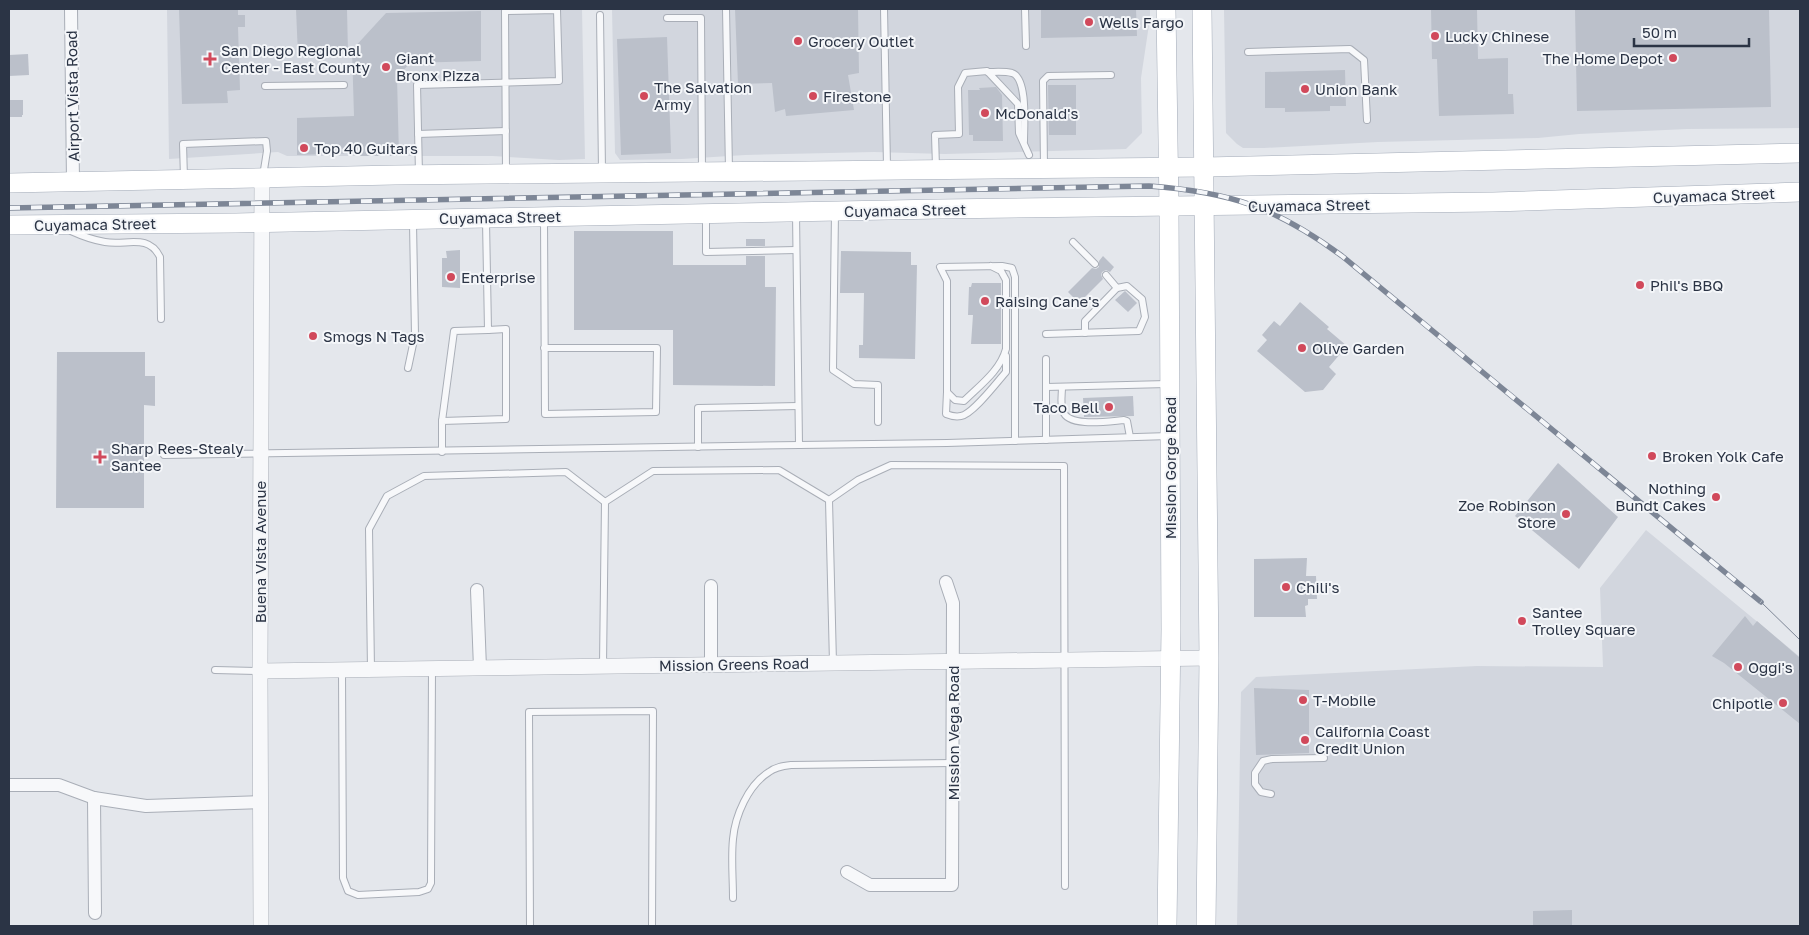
<svg xmlns="http://www.w3.org/2000/svg" width="1809" height="935" font-family="'Golos Text',sans-serif">
<rect width="100%" height="100%" fill="#e4e7ec"/>
<g fill="#d2d6de">
<path d="M167 9H582L585 159 559 160 492 156H287L278 152 169 159Z"/>
<path d="M612 9H1150V18L1141 78 1142 133 1126 149 945 154 874 152 745 155 682 159 620 160 615 153Z"/>
<path d="M1224 9H1800V128L1687 129 1579 134 1538 138 1378 142 1264 148H1243L1237 144 1226 133Z"/>
<path d="M1646 530 1800 657V926H1237L1241 692 1256 677 1477 666 1603 667 1600 588Z"/>
</g>
<g fill="#bbc0ca">
<path d="M179 9H238V15H245V27H238L240 90 227 91 228 103 182 104Z"/>
<path d="M296 9H347L348 54 298 55Z"/>
<path d="M735 9H858L859 73 848 75 854 110 786 116 785 109 775 112 772 83 738 84Z"/>
<path d="M1041 9H1136L1137 36 1041 38Z"/>
<path d="M1431 9H1477L1478 59 1508 58V94H1513L1514 114 1439 116 1437 59H1432Z"/>
<path d="M1575 9H1769L1771 107 1577 111Z"/>
<path d="M481 11V61L410 63 397 77 399 156H360L359 153 297 155V118L354 116 352 50 386 13Z"/>
<path d="M667 37 671 153 621 155 617 39Z"/>
<path d="M28 54 29 75 9 76V55Z"/>
<path d="M1345 70 1346 106H1330V111L1285 112V108H1265V72Z"/>
<path d="M1048 85H1076V135H1049Z"/>
<path d="M996 87 1002 95 1003 141H973V135H969L968 90H980L979 88Z"/>
<path d="M9 100H23V115H22V117H9Z"/>
<path d="M574 231H673V265H746V256H765V287H776L775 386 673 385V330H574Z"/>
<rect x="746" y="239" width="19" height="7"/>
<path d="M460 250V288L442 287V258H447L446 251Z"/>
<path d="M841 251 911 252V265H917L915 359 859 358V345H863L864 293H840Z"/>
<path d="M1103 256 1114 267 1110 272 1106 270 1102 272 1101 275 1103 279 1079 303 1068 292 1092 268 1096 269 1099 267V261Z"/>
<path d="M972 283H1001V344H971L973 315H968L969 287H971Z"/>
<path d="M1125 291 1137 303 1128 312 1115 300Z"/>
<path d="M1300 302 1329 327 1327 329 1347 346 1329 367 1336 374 1323 390 1305 392 1257 351 1267 340 1262 335 1274 321 1280 326Z"/>
<path d="M57 352H145V376H155V406L144 405V508H56Z"/>
<path d="M1133 396 1134 416 1084 417 1083 398Z"/>
<path d="M1558 463 1618 517 1579 569 1515 516Z"/>
<path d="M1307 558 1306 576H1316L1317 599H1308V605L1305 606 1306 617H1254V559Z"/>
<path d="M1745 616 1753 626 1757 621 1800 658V724L1724 663 1712 656Z"/>
<path d="M1254 688 1309 690V753L1256 755Z"/>
<path d="M1572 910V926H1533V911Z"/>
</g>
<g fill="none" stroke-linecap="round" stroke-linejoin="round">
<defs>
<g id="service">
<path d="M726 9 729 170"/>
<path d="M884 9 887 167"/>
<path d="M1025 9 1026 46"/>
<path d="M600 15 602 171"/>
<path d="M667 18H701L702 171"/>
<path d="M1248 52 1350 49 1364 60 1367 120"/>
<path d="M988 72C995 72 1004 71 1012 73 1028 78 1024 126 1024 141"/>
<path d="M265 86 344 85"/>
<path d="M418 134 506 131"/>
<path d="M936 167 935 135 959 134 958 87 965 73 987 71 1018 104 1019 133 1029 155"/>
<path d="M1044 167 1043 81 1048 76 1111 75"/>
<path d="M419 174 417 85 559 81 557 10 505 11 506 171"/>
<path d="M184 178 183 144 266 141 267 151 263 176"/>
<path d="M835 212 833 370 854 384 878 385V422"/>
<path d="M796 213 799 445 947 443 1169 436"/>
<path d="M706 214V252L796 250"/>
<path d="M544 218 545 414 656 412 657 348H544"/>
<path d="M71 231C82 236 93 240 105 242 126 246 148 233 160 257L161 319"/>
<path d="M1073 242 1095 264"/>
<path d="M991 266 1001 271 1006 280V349C1000 371 979 386 964 401L955 400 947 392V281L940 267 1002 266 1012 268 1015 277V441"/>
<path d="M1085 333V321L1117 288"/>
<path d="M1046 334 1139 331 1145 317 1142 299 1127 286 1117 288 1106 275"/>
<path d="M408 368 415 335 413 223"/>
<path d="M1046 387 1167 384"/>
<path d="M1062 387C1062 395 1060 404 1063 411 1068 428 1110 421 1124 420L1127 421 1130 437"/>
<path d="M947 392 946 414C951 416 956 417 961 416 973 414 997 382 1006 372V356"/>
<path d="M442 421 454 331 488 330"/>
<path d="M1046 440V359"/>
<path d="M698 447V408L798 406"/>
<path d="M442 452V421L506 419V329L488 330 486 221"/>
<path d="M164 455 799 445"/>
<path d="M833 663 829 500 858 480 891 465 1064 466 1065 886"/>
<path d="M603 666 605 502 653 471 779 470 829 500"/>
<path d="M215 670 260 671"/>
<path d="M371 670 369 529 387 496 424 476 566 472 605 502"/>
<path d="M342 671 343 878 348 891 358 895 419 892 428 889 431 883 432 669"/>
<path d="M1271 794 1261 792 1255 784V773L1263 761 1272 759 1324 758"/>
<path d="M733 898C733 878 731 858 733 839 735 816 748 785 769 772 775 767 783 766 791 765L953 763"/>
<path d="M530 926 529 712 653 711 652 926"/>
</g>
<g id="minor">
<path d="M71 9 73 182"/>
<path d="M477 590 480 668"/>
<path d="M711 665V586"/>
<path d="M9 785H59L94 798 146 806 261 802"/>
<path d="M94 798 95 913"/>
<path d="M847 872 870 885H952L953 603 946 582"/>
</g>
<g id="tertiary">
<path d="M260 671 1209 658"/>
<path d="M261 926 260 671 262 177"/>
</g>
<g id="primary">
<path d="M1166 9 1169 207 1171 629 1167 926"/>
<path d="M1202 9 1209 658 1206 926"/>
<path d="M9 183 395 175 1205 167 1800 153"/>
<path d="M9 225 236 223 939 209 1493 202 1800 192"/>
</g>
</defs>
<use href="#service" stroke="#a9aeb7" stroke-width="8"/>
<use href="#minor" stroke="#a9aeb7" stroke-width="14"/>
<use href="#tertiary" stroke="#a9aeb7" stroke-width="16"/>
<use href="#primary" stroke="#a3abb8" stroke-width="20"/>
<use href="#service" stroke="#f7f8fa" stroke-width="6"/>
<use href="#minor" stroke="#f7f8fa" stroke-width="12"/>
<use href="#tertiary" stroke="#f7f8fa" stroke-width="15"/>
<use href="#primary" stroke="#fff" stroke-width="19"/>
<path stroke="#7d8696" stroke-width="1" d="M1761 602 1800 640"/>
<defs>
<path id="rail" d="M9 208 1149 186C1231 192 1275 207 1342 256L1761 602"/>
</defs>
<use href="#rail" stroke="#7d8696" stroke-width="5.5"/>
<use href="#rail" stroke="#f4f6f9" stroke-width="4" stroke-dasharray="11" stroke-linecap="butt"/>
</g>
<g fill="#d1495b" stroke="#f4f6f9" stroke-width="2">
<circle cx="1089" cy="22" r="5"/>
<circle cx="1435" cy="36" r="5"/>
<circle cx="798" cy="41" r="5"/>
<circle cx="1673" cy="58" r="5"/>
<path d="M207.5 51.5h5v5h5v5h-5v5h-5v-5h-5v-5h5z"/>
<circle cx="386" cy="67" r="5"/>
<circle cx="1305" cy="89" r="5"/>
<circle cx="644" cy="96" r="5"/>
<circle cx="813" cy="96" r="5"/>
<circle cx="985" cy="113" r="5"/>
<circle cx="304" cy="148" r="5"/>
<circle cx="451" cy="277" r="5"/>
<circle cx="1640" cy="285" r="5"/>
<circle cx="985" cy="301" r="5"/>
<circle cx="313" cy="336" r="5"/>
<circle cx="1302" cy="348" r="5"/>
<circle cx="1109" cy="407" r="5"/>
<circle cx="1652" cy="456" r="5"/>
<path d="M97.5 449.5h5v5h5v5h-5v5h-5v-5h-5v-5h5z"/>
<circle cx="1716" cy="497" r="5"/>
<circle cx="1566" cy="514" r="5"/>
<circle cx="1286" cy="587" r="5"/>
<circle cx="1522" cy="621" r="5"/>
<circle cx="1738" cy="667" r="5"/>
<circle cx="1303" cy="700" r="5"/>
<circle cx="1783" cy="703" r="5"/>
<circle cx="1305" cy="740" r="5"/>
</g>
<g text-anchor="middle" dominant-baseline="central" stroke-width="4" stroke-linejoin="round" paint-order="stroke">
<g font-size="15" fill="#2b3445" stroke="#f4f6f9" text-anchor="start">
<text x="1099" y="22">Wells Fargo</text>
<text x="1445" y="36">Lucky Chinese</text>
<text x="808" y="41">Grocery Outlet</text>
<text x="221" y="50">San Diego Regional<tspan x="221" dy="17">Center - East County</tspan></text>
<text x="396" y="58">Giant<tspan x="396" dy="17">Bronx Pizza</tspan></text>
<text x="1663" y="58" text-anchor="end">The Home Depot</text>
<text x="654" y="87">The Salvation<tspan x="654" dy="17">Army</tspan></text>
<text x="1315" y="89">Union Bank</text>
<text x="823" y="96">Firestone</text>
<text x="995" y="113">McDonald's</text>
<text x="314" y="148">Top 40 Guitars</text>
<text x="461" y="277">Enterprise</text>
<text x="1650" y="285">Phil's BBQ</text>
<text x="995" y="301">Raising Cane's</text>
<text x="323" y="336">Smogs N Tags</text>
<text x="1312" y="348">Olive Garden</text>
<text x="1099" y="407" text-anchor="end">Taco Bell</text>
<text x="111" y="448">Sharp Rees-Stealy<tspan x="111" dy="17">Santee</tspan></text>
<text x="1662" y="456">Broken Yolk Cafe</text>
<text x="1706" y="488" text-anchor="end">Nothing<tspan x="1706" dy="17">Bundt Cakes</tspan></text>
<text x="1556" y="505" text-anchor="end">Zoe Robinson<tspan x="1556" dy="17">Store</tspan></text>
<text x="1296" y="587">Chili's</text>
<text x="1532" y="612">Santee<tspan x="1532" dy="17">Trolley Square</tspan></text>
<text x="1748" y="667">Oggi's</text>
<text x="1313" y="700">T-Mobile</text>
<text x="1773" y="703" text-anchor="end">Chipotle</text>
<text x="1315" y="731">California Coast<tspan x="1315" dy="17">Credit Union</tspan></text>
</g>
<g font-size="15" fill="#2b3445" stroke="#f4f6f9">
<text transform="translate(72 96) rotate(-91)">Airport Vista Road</text>
<text transform="translate(1714 195) rotate(-2)">Cuyamaca Street</text>
<text transform="translate(1309 205) rotate(-1)">Cuyamaca Street</text>
<text transform="translate(905 210) rotate(-1)">Cuyamaca Street</text>
<text transform="translate(500 217) rotate(-1)">Cuyamaca Street</text>
<text transform="translate(95 224) rotate(-1)">Cuyamaca Street</text>
<text transform="translate(1170 468) rotate(-90)">Mission Gorge Road</text>
<text transform="translate(260 552) rotate(-90)">Buena Vista Avenue</text>
<text transform="translate(734 664) rotate(-1)">Mission Greens Road</text>
<text transform="translate(953 733) rotate(-90)">Mission Vega Road</text>
</g>
</g>
<rect width="1809" height="935" fill="none" stroke="#2b3445" stroke-width="20"/>
<path d="M1634 38v8h115v-8" fill="none" stroke="#2b3445" stroke-width="2.5"/>
<text x="1642" y="38" font-size="15" fill="#2b3445" stroke="#f4f6f9" stroke-width="4" paint-order="stroke">50 m</text>
</svg>
